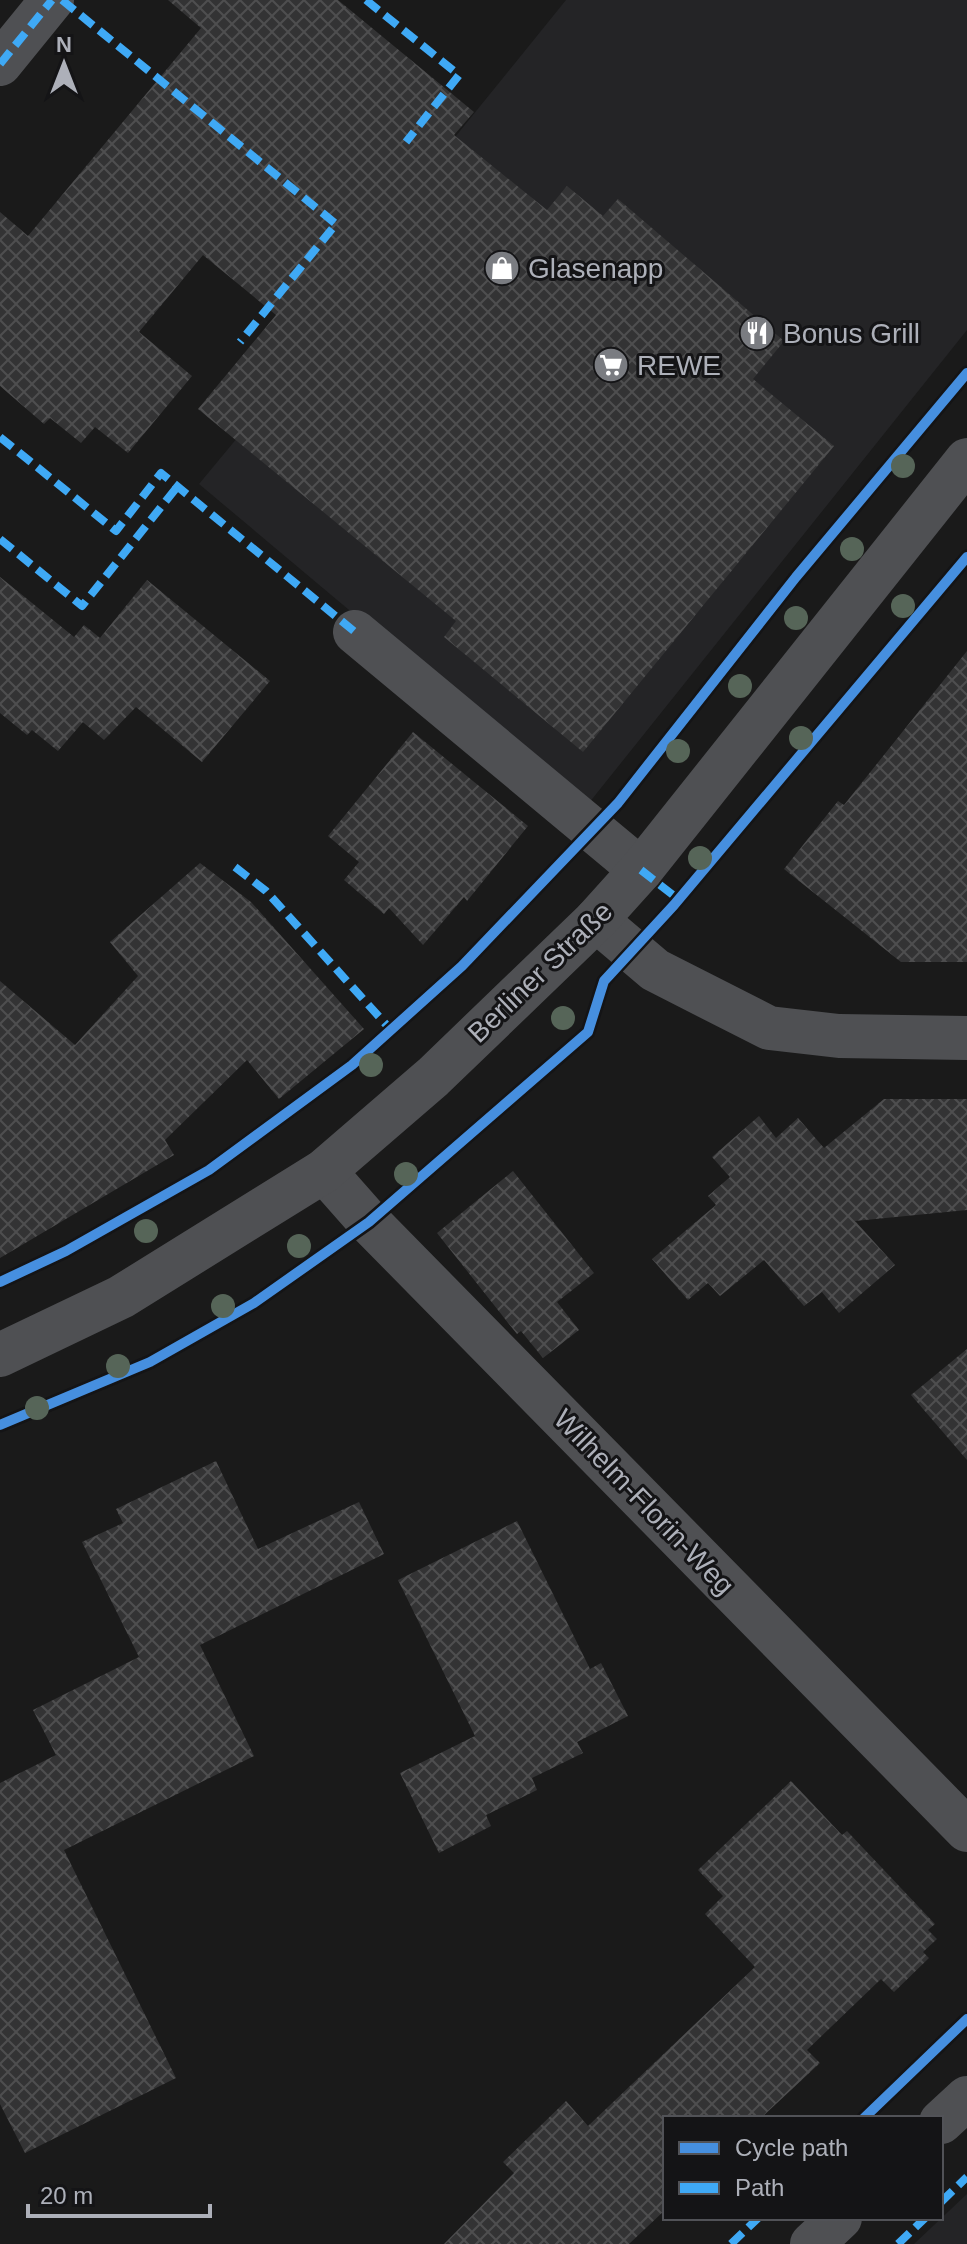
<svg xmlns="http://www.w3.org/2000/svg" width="967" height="2244" font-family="Arial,sans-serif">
<defs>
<pattern id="building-cross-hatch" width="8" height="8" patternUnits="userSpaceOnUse" patternTransform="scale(2)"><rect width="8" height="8" fill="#333334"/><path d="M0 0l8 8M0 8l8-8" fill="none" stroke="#4e4e4f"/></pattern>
</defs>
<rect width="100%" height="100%" fill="#1a1a1a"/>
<g fill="#242426">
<path d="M566 0H967V330L585 808 199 484 464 164 447 147Z"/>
<path d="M967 2194V2244H914Z"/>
</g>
<g fill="url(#building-cross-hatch)">
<path d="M168 0H338L474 112 454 135 547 210 567 186 603 216 618 199 784 341 753 379 834 446 583 752 444 637 456 621 198 409 276 315 203 255 139 332 192 376 128 453 95 427 81 443 50 418 44 424 0 386V212L28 236 201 28Z"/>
<path d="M0 577 74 637 84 625 100 638 147 580 270 681 202 762 136 707 104 740 83 722 58 751 32 730 27 735 0 713Z"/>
<path d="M967 651V962H901L784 869 838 801 844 805Z"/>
<path d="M413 732 528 826 467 901 464 897 423 945 389 908 384 914 344 880 359 862 328 836Z"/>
<path d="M200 863 251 902 364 1029 279 1099 247 1060 165 1140 174 1155 0 1258V981L75 1045 138 976 110 942Z"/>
<path d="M884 1099H967V1210L855 1221 895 1265 839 1313 822 1292 804 1306 764 1260 720 1296 708 1283 688 1300 652 1259 716 1205 708 1196 730 1177 712 1157 759 1116 776 1138 798 1118 824 1148Z"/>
<path d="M513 1171 594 1273 557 1302 579 1330 543 1358 521 1331 517 1334 437 1233Z"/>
<path d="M967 1349V1460L911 1395Z"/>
<path d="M216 1461 258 1549 359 1502 384 1554 200 1645 254 1756 64 1850 176 2078 25 2153 0 2104V1783L56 1755 33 1710 139 1657 82 1542 123 1523 116 1509Z"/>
<path d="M517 1521 590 1669 601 1663 628 1716 577 1742 583 1753 532 1778 537 1790 486 1815 491 1826 439 1853 400 1773 475 1736 398 1580Z"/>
<path d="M791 1781 842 1835 847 1831 935 1924 928 1930 937 1939 923 1952 929 1958 894 1992 881 1979 807 2050 820 2063 761 2118H665V2210L629 2244H444L514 2173 503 2162 566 2101 588 2126 755 1967 705 1914 723 1896 698 1870Z"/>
</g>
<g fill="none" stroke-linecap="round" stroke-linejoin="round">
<g stroke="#4f5053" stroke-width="44">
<path d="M0 64 52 0"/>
<path d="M355 632 641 870"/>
<path d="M596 920 655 970 769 1028 839 1036 967 1038"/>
<path d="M324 1171 369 1222 967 1830"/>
<path d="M0 1355 121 1297 324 1171 433 1077 596 920 641 870 967 460"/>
<path d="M941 2122 967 2098"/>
<path d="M812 2244 840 2218"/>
</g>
<g stroke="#3fa9f5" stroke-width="8" stroke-dasharray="16 8" stroke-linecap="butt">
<path d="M62 0 336 224 240 342"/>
<path d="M366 0 459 75 406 142"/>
<path d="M0 64 52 0"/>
<path d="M0 437 116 531 161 473 355 632"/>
<path d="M0 539 82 606 177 487"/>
<path d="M235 867 266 891 391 1030"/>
<path d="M641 870 678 899"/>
<path d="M941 2202 967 2177"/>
<path d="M731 2244 758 2218"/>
<path d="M898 2244 925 2218"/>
</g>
<defs>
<g id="cycleway">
<path d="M0 1282 66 1251 209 1170 352 1065 462 966 618 803 796 577 967 373"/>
<path d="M0 1425 150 1362 254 1303 369 1222 588 1032 604 981 674 905 967 557"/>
<path d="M864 2118 967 2019"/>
</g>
</defs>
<use href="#cycleway" stroke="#141416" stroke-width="15"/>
<use href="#cycleway" stroke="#468fdf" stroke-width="10"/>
</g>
<g fill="#566558">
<circle cx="903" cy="466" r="12"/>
<circle cx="852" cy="549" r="12"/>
<circle cx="903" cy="606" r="12"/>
<circle cx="796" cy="618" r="12"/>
<circle cx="740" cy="686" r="12"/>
<circle cx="801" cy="738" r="12"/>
<circle cx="678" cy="751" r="12"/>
<circle cx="700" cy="858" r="12"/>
<circle cx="563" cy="1018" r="12"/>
<circle cx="371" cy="1065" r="12"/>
<circle cx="406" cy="1174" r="12"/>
<circle cx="146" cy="1231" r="12"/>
<circle cx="299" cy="1246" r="12"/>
<circle cx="223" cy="1306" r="12"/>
<circle cx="118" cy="1366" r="12"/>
<circle cx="37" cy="1408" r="12"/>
</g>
<defs>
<symbol id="shop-disc" viewBox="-11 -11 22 22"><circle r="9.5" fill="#7a7c81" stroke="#141416"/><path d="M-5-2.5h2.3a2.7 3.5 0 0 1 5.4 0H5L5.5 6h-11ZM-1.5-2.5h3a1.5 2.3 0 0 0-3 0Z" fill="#fff"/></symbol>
<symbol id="restaurant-disc" viewBox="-11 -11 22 22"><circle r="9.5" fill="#7a7c81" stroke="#141416"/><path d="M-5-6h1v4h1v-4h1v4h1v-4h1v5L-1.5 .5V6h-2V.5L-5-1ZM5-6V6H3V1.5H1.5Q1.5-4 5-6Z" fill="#fff"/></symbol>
<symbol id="supermarket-disc" viewBox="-11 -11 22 22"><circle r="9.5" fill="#7a7c81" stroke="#141416"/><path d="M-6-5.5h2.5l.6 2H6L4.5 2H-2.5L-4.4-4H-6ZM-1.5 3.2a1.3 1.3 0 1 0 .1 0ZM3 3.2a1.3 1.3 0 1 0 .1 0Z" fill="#fff"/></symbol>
</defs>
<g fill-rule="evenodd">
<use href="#shop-disc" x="482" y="248" width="40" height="40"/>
<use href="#restaurant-disc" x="737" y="313" width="40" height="40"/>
<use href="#supermarket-disc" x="591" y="345" width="40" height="40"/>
</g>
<g text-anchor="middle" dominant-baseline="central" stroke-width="6" stroke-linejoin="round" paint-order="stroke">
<g font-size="28" fill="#adb0b9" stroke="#141416" text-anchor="start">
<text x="528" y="268">Glasenapp</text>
<text x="783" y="333">Bonus Grill</text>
<text x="637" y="365">REWE</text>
</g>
<g font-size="28" fill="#adb0b9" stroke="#141416">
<text transform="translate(540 972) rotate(-44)">Berliner Straße</text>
<text transform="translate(644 1502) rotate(46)">Wilhelm-Florin-Weg</text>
</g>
</g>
<rect x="663" y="2116" width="280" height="104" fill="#141416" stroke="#515257" stroke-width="2"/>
<rect x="679" y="2142" width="40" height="12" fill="#468fdf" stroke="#515257" stroke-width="2"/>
<text x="735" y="2156" font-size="24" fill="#adb0b9">Cycle path</text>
<rect x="679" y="2182" width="40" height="12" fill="#3fa9f5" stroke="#515257" stroke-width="2"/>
<text x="735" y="2196" font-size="24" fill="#adb0b9">Path</text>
<g transform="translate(64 64)" stroke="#141416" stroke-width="6" paint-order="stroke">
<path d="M0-6L14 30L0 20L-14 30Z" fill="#adb0b9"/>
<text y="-12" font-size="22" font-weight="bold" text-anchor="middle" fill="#adb0b9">N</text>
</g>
<path d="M28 2204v12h182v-12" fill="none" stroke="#adb0b9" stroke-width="4"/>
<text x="40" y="2204" font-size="24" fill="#adb0b9" stroke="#141416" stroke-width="6" paint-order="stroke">20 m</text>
</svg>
